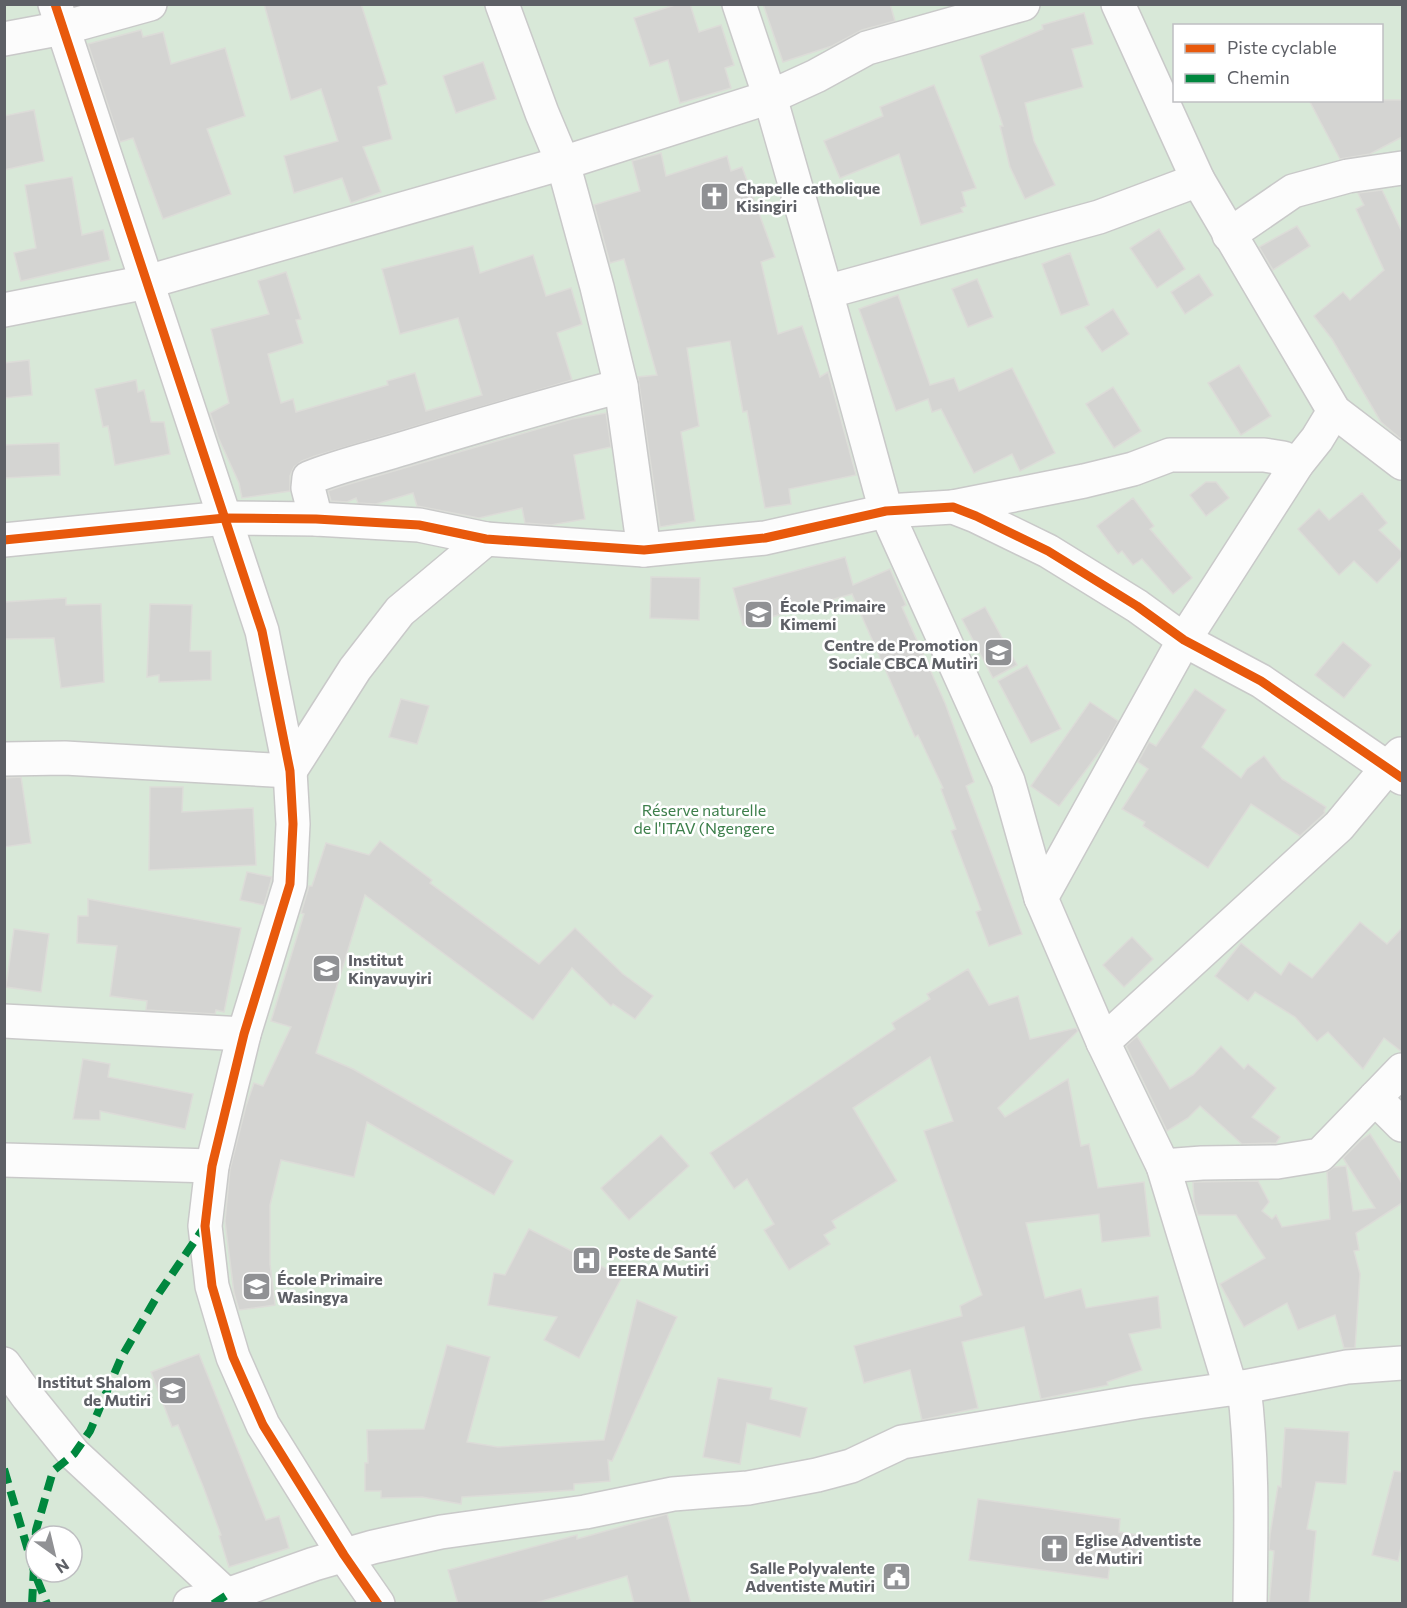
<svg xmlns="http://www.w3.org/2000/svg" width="1407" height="1608" font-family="Commissioner,sans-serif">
<rect width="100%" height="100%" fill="#edede9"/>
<path fill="#d8e8d8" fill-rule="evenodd" d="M5 5H1402V1603H5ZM1174 26H1382V100H1174ZM36 1536H72V1572H36Z"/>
<g fill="#d4d4d2" stroke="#dcdcd8" stroke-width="1.5">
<path d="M264 4H361L387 84 378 87 392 139 363 147 381 192 351 203 342 178 294 193 284 156 338 141 321 89 291 100Z"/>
<path d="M678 4H690L699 32 721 25 734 65 725 68 731 88 680 103 668 60 650 66 634 18Z"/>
<path d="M763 4H890L895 21 862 30 832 46 783 62Z"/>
<path d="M1084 13 1093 44 1072 49 1083 87 1025 103 1034 141 1055 185 1025 199 1010 167 1000 126H1003L980 56 1043 29 1042 25Z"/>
<path d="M141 30 143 37 163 32 171 64 225 48 245 116 207 129 231 194 163 219 133 138 120 142 88 44Z"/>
<path d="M483 62 496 99 456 113 443 76Z"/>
<path d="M934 85 976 188 962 192 966 206 961 208 963 212 921 225 899 154 840 178 824 141 883 116 880 107Z"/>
<path d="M1309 100H1402V137L1370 154 1340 159Z"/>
<path d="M34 110 44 161 4 170V116Z"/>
<path d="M661 153 666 176 727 156 731 171 742 167 775 257 761 262 778 334 802 326 820 377 828 372 856 475 789 489 791 504 765 508 747 411 743 412 730 341 687 348 699 426 681 432 695 521 660 527 638 377 657 375 624 259 610 263 594 205 640 191 632 161Z"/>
<path d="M72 177 82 235 103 230 110 260 21 281 14 253 36 248 25 185Z"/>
<path d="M1382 190 1402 232V440L1381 422 1332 339 1314 316 1343 292 1350 300 1384 270 1356 209 1364 205 1358 193Z"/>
<path d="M1297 226 1310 246 1273 270 1259 247Z"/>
<path d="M1159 229 1185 269 1157 288 1130 248Z"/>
<path d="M473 246 480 273 533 255 546 296 571 288 582 324 557 333 572 380 315 456 302 461 294 467 290 476V491L242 498 239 483 218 437 210 413 229 403 211 329 269 314 258 281 286 272 301 319 296 320 303 343 268 354 281 403 293 399 296 412 388 385 387 381 415 373 426 411 482 395 458 318 400 334 382 269Z"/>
<path d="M1070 253 1089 305 1061 315 1042 264Z"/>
<path d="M1199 274 1213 295 1185 314 1171 292Z"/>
<path d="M977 279 993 317 968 327 952 289Z"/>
<path d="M898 295 930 385 954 378 959 391 1012 368 1055 453 1020 471 1012 454 974 473 941 409 932 412 928 399 896 411 859 309Z"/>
<path d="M1113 309 1129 334 1102 352 1085 327Z"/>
<path d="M29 360 32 395 4 398V363Z"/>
<path d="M1239 365 1271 416 1241 435 1208 383Z"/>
<path d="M136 380 138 392 144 390 151 422H164L170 454 115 465 108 426 103 427 95 389Z"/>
<path d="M1113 387 1141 431 1114 448 1086 404Z"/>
<path d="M606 413 611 447 574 455 585 519 551 525 525 523 522 508 479 518 417 506 413 493 376 504 358 503 356 498 347 502 331 501 328 491 339 487 572 419Z"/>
<path d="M59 443 60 475 4 478V445Z"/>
<path d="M1206 482H1216L1229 498 1206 516 1190 495Z"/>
<path d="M1362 493 1387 523 1379 530 1402 552V557L1377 583 1354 561 1339 575 1298 529 1319 509 1329 520Z"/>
<path d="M1133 498 1154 526 1150 529 1192 578 1173 594 1142 559 1133 565 1122 551 1118 554 1097 526Z"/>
<path d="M845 557 853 585 890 569 906 605 902 607 945 703 974 782 966 786 1022 934 989 946 976 912 981 910 951 831 956 829 941 789 943 788 918 735 915 737 852 594 743 625 733 588Z"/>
<path d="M651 577 700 578 699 620 650 618Z"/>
<path d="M66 598V605L101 604 104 682 61 688 54 638 4 639V602Z"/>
<path d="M150 604 192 605 190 651H211V680L159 682V675L147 677Z"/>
<path d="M985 607 1017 665 993 678 962 619Z"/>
<path d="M1343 642 1371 665 1344 698 1315 675Z"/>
<path d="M1027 665 1061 729 1031 743 998 681Z"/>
<path d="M1195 689 1226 710 1202 747 1241 778 1247 769 1264 756 1282 779 1326 807 1324 811 1325 813 1300 836 1251 804 1208 868 1143 826 1145 822 1122 809 1148 769 1138 762 1149 742 1156 746Z"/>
<path d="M401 699 429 706 417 744 389 737Z"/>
<path d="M1090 702 1118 721 1106 743 1059 806 1031 786Z"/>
<path d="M21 777 31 843 4 847V778Z"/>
<path d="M150 787H183L182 812 253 808 256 865 149 870Z"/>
<path d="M380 841 432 880 430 883 539 964 575 928 623 974 653 996 635 1019 613 1004 611 1006 572 968 533 1020 365 895 316 1053 353 1069 513 1161 494 1195 367 1122 354 1177 281 1160 270 1205V1264L275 1305 239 1310 234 1293 225 1221 230 1169 246 1106 254 1083 263 1086 291 1027 271 1021 304 914 301 913 309 886H312L326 843 369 855Z"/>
<path d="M247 872 272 877 264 905 240 900Z"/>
<path d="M88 899 241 928 224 1012 216 1010 215 1014 146 1010 147 1001 110 996 117 946 77 943 78 916H88Z"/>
<path d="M1360 922 1387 944 1402 928V1052L1384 1038 1363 1069 1328 1032 1317 1041 1295 1017 1255 992 1248 1001 1215 976 1241 943 1281 975 1289 962 1312 978Z"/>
<path d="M14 929 49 934 41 992 6 987Z"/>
<path d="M1132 937 1153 959 1124 987 1103 965Z"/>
<path d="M968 969 989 1005 1018 996 1030 1039 1076 1028 1078 1031 998 1108 1005 1117 1068 1079 1081 1146 1089 1144 1098 1188 1144 1182 1150 1236 1102 1242 1099 1214 1026 1223 1045 1298 1081 1289 1086 1308 1158 1296 1161 1328 1129 1334 1142 1370 1107 1382 1108 1385 1041 1399 1024 1327 962 1342 978 1408 922 1420 910 1370 864 1383 854 1346 962 1316 960 1306 982 1295 924 1131 953 1121 930 1057 853 1108 897 1181 832 1221 836 1228 824 1235 830 1244 789 1270 764 1230 774 1224 747 1179 734 1189 710 1153 895 1029 892 1023 930 999 927 994Z"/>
<path d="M1137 1036 1170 1089 1193 1075 1221 1046 1244 1069 1248 1064 1276 1088 1252 1117 1280 1137 1276 1143 1242 1144 1200 1106 1188 1118 1167 1131 1126 1046Z"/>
<path d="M83 1059 110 1064 108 1077 193 1094 185 1129 100 1111V1120L73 1119Z"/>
<path d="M1370 1134 1402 1183V1203L1356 1233 1359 1250 1354 1251 1360 1274 1355 1348H1344L1335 1315 1298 1330 1287 1303 1244 1327 1220 1284 1265 1258 1236 1215H1198L1194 1202 1193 1182 1258 1181 1269 1202 1262 1211 1272 1219 1276 1215 1282 1227 1330 1219 1327 1172 1334 1167 1346 1166 1353 1211 1375 1208 1343 1158 1361 1140Z"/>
<path d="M661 1135 689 1166 629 1220 601 1188Z"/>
<path d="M529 1229 622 1277 579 1358 544 1340 557 1317 488 1305 494 1273 505 1275Z"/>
<path d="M637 1300 677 1317 612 1461 608 1460 610 1481 574 1484V1490L462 1497 461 1504 422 1497 381 1498V1491H365V1463H368L367 1430 424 1429 447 1345 490 1357 467 1442 498 1447 604 1440Z"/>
<path d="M199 1354 266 1520 279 1516 289 1548 229 1567 219 1536 221 1535 203 1486 178 1425 172 1427 151 1372Z"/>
<path d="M718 1378 772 1388 770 1399 807 1408 800 1437 747 1423 740 1464 703 1457Z"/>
<path d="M1285 1428 1349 1432 1346 1484 1316 1482 1307 1529 1316 1531 1309 1604H1269L1274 1551 1269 1550 1270 1535 1278 1486 1281 1487Z"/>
<path d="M1394 1471 1402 1472V1543L1398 1561 1372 1555Z"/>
<path d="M978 1499 1120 1519 1119 1532 1138 1535 1134 1565 1110 1563 1108 1579 969 1560Z"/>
<path d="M667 1514 691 1604H634L627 1576 532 1604H458L448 1570 577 1535V1539Z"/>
</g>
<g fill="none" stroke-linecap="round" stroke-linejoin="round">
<defs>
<g id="street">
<path d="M55 4 262 631 290 771 293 824 290 884 244 1034 212 1166 205 1226 212 1286 233 1357 263 1425 344 1555 378 1604"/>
<path d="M502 4 542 113 563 163 597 287 621 386 644 550"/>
<path d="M739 4 770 97 826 292 886 511 1008 781 1041 898 1103 1042 1163 1166 1231 1389"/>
<path d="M1118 4 1198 180 1334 411 1402 463"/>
<path d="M4 39 63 28 150 4"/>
<path d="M1229 235 1293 191 1348 176 1402 168"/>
<path d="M826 292 1099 217 1198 180"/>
<path d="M4 310 147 282 563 163 770 97 816 76 867 48 1023 4"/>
<path d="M953 507 1084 481 1133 469 1170 455H1264L1283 458 1297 464"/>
<path d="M316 519 308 488 309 478C341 465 373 458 405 448 477 426 548 405 621 386"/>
<path d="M4 540 225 518 316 519 419 525 486 539 644 550 765 538 886 511 953 507 976 516 1048 551 1137 606 1184 640 1261 681 1402 778"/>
<path d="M4 759 65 758 290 771 355 669 400 611 486 539"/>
<path d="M1041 898 1184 640 1297 464 1317 439 1334 411"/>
<path d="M4 1021 244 1034"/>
<path d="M1103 1042 1339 826 1387 768 1401 754"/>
<path d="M1375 1098 1402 1125"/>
<path d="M4 1160 212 1166"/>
<path d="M1163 1166 1202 1163 1277 1162 1320 1155 1402 1070"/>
<path d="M190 1604 227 1595"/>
</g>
<g id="secondary">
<path d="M4 1364 28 1397 74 1454 236 1604"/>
<path d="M1244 1387C1253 1459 1251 1531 1250 1604"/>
<path d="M227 1595 314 1564 373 1547 441 1532 585 1512 673 1494 748 1488 817 1475 851 1466 902 1442 1137 1402 1244 1387 1347 1367 1402 1363"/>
</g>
</defs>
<use href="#street" stroke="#c9c9c9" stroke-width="36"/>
<use href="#secondary" stroke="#c9c9c9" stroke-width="36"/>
<use href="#street" stroke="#fcfcfc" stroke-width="33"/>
<use href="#secondary" stroke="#fcfcfc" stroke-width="33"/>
<g stroke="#00873e" stroke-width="8" stroke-dasharray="15 8" stroke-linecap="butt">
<path d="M4 1469 35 1574 47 1604"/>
<path d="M32 1604 36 1530 53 1471 74 1454 90 1431 121 1358 159 1293 205 1226"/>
<path d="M213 1604 227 1595"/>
</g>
<defs>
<g id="cycleway">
<path d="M55 4 262 631 290 771 293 824 290 884 244 1034 212 1166 205 1226 212 1286 233 1357 263 1425 344 1555 378 1604"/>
<path d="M4 540 225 518 316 519 419 525 486 539 644 550 765 538 886 511 953 507 976 516 1048 551 1137 606 1184 640 1261 681 1402 778"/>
</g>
</defs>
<use href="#cycleway" stroke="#fff" stroke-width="13"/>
<use href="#cycleway" stroke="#e8590c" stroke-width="9"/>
</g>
<defs>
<symbol id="church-square" viewBox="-11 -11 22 22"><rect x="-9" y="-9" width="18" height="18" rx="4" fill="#909194" stroke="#fff"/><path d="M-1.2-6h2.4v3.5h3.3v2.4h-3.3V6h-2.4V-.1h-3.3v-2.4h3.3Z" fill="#fff"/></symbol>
<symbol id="school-square" viewBox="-11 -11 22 22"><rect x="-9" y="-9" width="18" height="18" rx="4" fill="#909194" stroke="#fff"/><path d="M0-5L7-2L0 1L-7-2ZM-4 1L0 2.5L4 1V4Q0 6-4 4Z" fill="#fff"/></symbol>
<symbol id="hospital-square" viewBox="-11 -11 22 22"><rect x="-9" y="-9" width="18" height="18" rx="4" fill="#909194" stroke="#fff"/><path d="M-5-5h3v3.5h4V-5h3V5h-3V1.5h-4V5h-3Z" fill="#fff"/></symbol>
<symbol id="civic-square" viewBox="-11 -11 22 22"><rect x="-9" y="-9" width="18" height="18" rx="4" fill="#909194" stroke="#fff"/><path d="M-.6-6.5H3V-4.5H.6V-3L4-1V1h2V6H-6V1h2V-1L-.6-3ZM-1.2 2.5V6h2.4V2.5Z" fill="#fff"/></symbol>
</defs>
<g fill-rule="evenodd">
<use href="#church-square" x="698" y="180" width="33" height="33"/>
<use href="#school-square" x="742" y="598" width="33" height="33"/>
<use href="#school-square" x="982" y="636" width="33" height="33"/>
<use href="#school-square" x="310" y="952" width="33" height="33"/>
<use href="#hospital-square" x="570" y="1244" width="33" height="33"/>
<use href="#school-square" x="240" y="1270" width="33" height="33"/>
<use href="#school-square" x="156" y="1374" width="33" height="33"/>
<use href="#church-square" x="1038" y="1532" width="33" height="33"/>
<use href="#civic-square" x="880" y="1560" width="33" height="33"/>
</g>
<g text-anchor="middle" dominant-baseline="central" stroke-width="5" stroke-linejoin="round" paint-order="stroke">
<g font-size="16" font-weight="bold" fill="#5e6066" stroke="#fff" text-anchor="start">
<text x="736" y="187">Chapelle catholique<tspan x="736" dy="18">Kisingiri</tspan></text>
<text x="780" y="605">École Primaire<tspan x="780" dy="18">Kimemi</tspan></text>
<text x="978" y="644" text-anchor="end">Centre de Promotion<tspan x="978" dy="18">Sociale CBCA Mutiri</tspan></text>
<text x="348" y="959">Institut<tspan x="348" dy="18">Kinyavuyiri</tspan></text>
<text x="608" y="1251">Poste de Santé<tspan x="608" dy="18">EEERA Mutiri</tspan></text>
<text x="277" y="1278">École Primaire<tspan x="277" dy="18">Wasingya</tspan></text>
<text x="151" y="1381" text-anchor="end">Institut Shalom<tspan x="151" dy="18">de Mutiri</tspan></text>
<text x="1075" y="1539">Eglise Adventiste<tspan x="1075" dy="18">de Mutiri</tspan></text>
<text x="875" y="1567" text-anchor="end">Salle Polyvalente<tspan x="875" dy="18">Adventiste Mutiri</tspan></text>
</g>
<g font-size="16" fill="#3d7f4b" stroke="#fff">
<text x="704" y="809">Réserve naturelle<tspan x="704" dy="18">de l'ITAV (Ngengere</tspan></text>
</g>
</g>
<rect width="1407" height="1608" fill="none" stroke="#5e6066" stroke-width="12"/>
<rect x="1173" y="24" width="210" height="78" fill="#ffffff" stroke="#bfbfc2" stroke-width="1.5"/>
<rect x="1185" y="44" width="30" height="9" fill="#e8590c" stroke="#bfbfc2" stroke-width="1.5"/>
<text x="1227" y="54" font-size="18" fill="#5e6066">Piste cyclable</text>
<rect x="1185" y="74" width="30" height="9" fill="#00873e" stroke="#bfbfc2" stroke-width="1.5"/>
<text x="1227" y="84" font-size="18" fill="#5e6066">Chemin</text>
<g transform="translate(54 1554) rotate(146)"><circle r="28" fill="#ffffff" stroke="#bfbfc2" stroke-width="1.5"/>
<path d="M0-4.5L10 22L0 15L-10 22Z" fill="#909194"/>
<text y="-9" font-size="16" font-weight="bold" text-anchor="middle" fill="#5e6066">N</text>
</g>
</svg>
